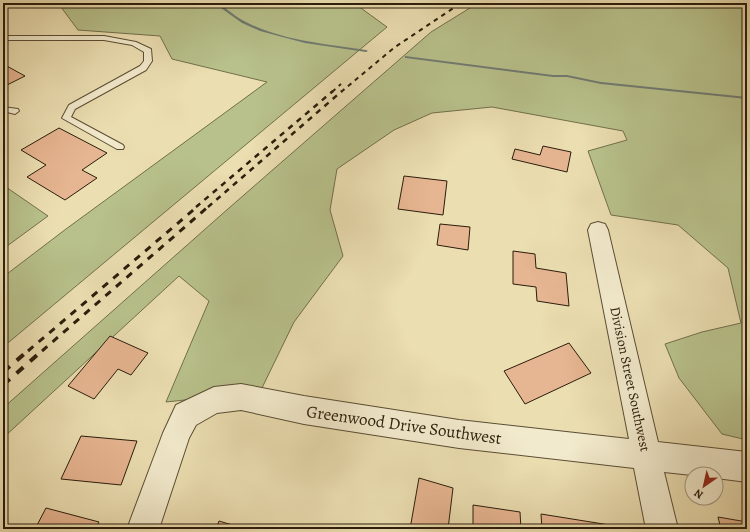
<svg xmlns="http://www.w3.org/2000/svg" width="750" height="532" font-family="Alegreya,serif">
<rect width="100%" height="100%" fill="#ebdeb1"/>
<filter id="stains"><feTurbulence type="fractalNoise" baseFrequency=".005" numOctaves="4"/><feColorMatrix values="0 0 0 0 .2 0 0 0 0 .09 0 0 0 0 .02 0 0 0 .5 -.17"/></filter>
<radialGradient id="worn" r=".72"><stop offset=".6" stop-color="#630" stop-opacity="0"/><stop offset="1" stop-color="#630" stop-opacity=".3"/></radialGradient>
<g fill="#b8c18b" stroke="#716f4b">
<path d="M58 3H354L387 27 3 347V277L66 229 267 82 172 59 160 36 78 30Z"/>
<path d="M478 3H698L704 5 747 3V440L722 434 679 378 665 344 702 332 741 323 728 268 678 225 611 215 588 151 627 140 623 131 492 107 432 113 394 130 337 169 330 210 343 256 294 322 260 392 166 402 209 301 179 276 3 438V408L229 208 431 32Z"/>
<path d="M3 185 48 216 3 249Z"/>
</g>
<g fill="none" stroke-linecap="round" stroke-linejoin="round">
<g fill="#6f7b72" fill-rule="evenodd">
<path d="M214 3H218L221 5C230 11 237 18 246 22 283 41 326 44 366 50L368 51 366 52 305 43 260 31 242 23Z"/>
<path d="M405 56 553 75H567L601 82 747 97V99L601 84 567 77H553L406 58H405Z"/>
</g>
</g>
<g fill="#e6b591" stroke="#2a1d0b">
<path d="M3 64 25 76 3 87Z"/>
<path d="M59 128 107 153 82 170 97 178 65 200 27 177 46 165 21 150Z"/>
<path d="M543 146 571 152 567 172 512 159 515 149 540 155Z"/>
<path d="M404 176 447 181 443 215 398 209Z"/>
<path d="M440 224 470 227 468 250 437 245Z"/>
<path d="M513 251 535 254 536 268 566 273 569 306 537 301 536 287 513 284Z"/>
<path d="M110 336 148 353 131 375 118 369 94 399 68 386Z"/>
<path d="M569 343 591 373 525 404 504 371Z"/>
<path d="M81 436 137 441 121 485 61 479Z"/>
<path d="M419 478 453 488 448 529H410Z"/>
<path d="M473 505 520 512 521 529H473Z"/>
<path d="M46 508 99 522 95 529H35Z"/>
<path d="M541 514 622 527V529H542Z"/>
<path d="M718 517 747 522V529H721Z"/>
<path d="M219 521 239 527 238 529H216Z"/>
</g>
<g fill="none" stroke-linecap="round" stroke-linejoin="round">
<defs>
<g id="lane">
<path d="M3 36H104L136 42 151 49 152 61 146 70 75 109 71 117 123 145 124 147 123 149H117L62 118 69 105 140 66 144 61V52L132 45 104 40H3Z"/>
<path d="M3 107 18 109 19 111 15 114 3 111Z"/>
</g>
<path id="street" d="M598 222 605 224 608 230 658 442 747 452V482L716 478V474L692 475 664 472 678 529H646L634 468 459 448 304 424 241 410 217 413 196 425 189 438 159 529H127L163 433 176 405 214 387 241 384 304 396 459 420 629 439 588 230 591 224Z"/>
</defs>
<use href="#lane" stroke="#5a4d34" stroke-width="2"/>
<use href="#street" stroke="#5a4d34" stroke-width="2"/>
<use href="#lane" fill="#f2eacc" fill-rule="evenodd"/>
<use href="#street" fill="#f2eacc" fill-rule="evenodd"/>
<g stroke="#2a1d0b" stroke-width="2" stroke-dasharray="4.5 4.5" stroke-linecap="butt">
<path d="M332 92 341 84"/>
<path d="M341 92 395 47 461 3"/>
</g>
<g stroke="#2a1d0b" stroke-width="2.5" stroke-dasharray="5.5 5.5" stroke-linecap="butt">
<path d="M196 207 333 91"/>
<path d="M208 207 342 91"/>
</g>
<g stroke="#2a1d0b" stroke-width="3" stroke-dasharray="7 7" stroke-linecap="butt">
<path d="M28 351 198 206"/>
<path d="M42 351 209 206"/>
</g>
<g stroke="#2a1d0b" stroke-width="4" stroke-dasharray="9 9" stroke-linecap="butt">
<path d="M3 372 29 350"/>
<path d="M3 385 43 350"/>
</g>
</g>
<g text-anchor="middle" dominant-baseline="central" stroke-width="3.5" stroke-linejoin="round" paint-order="stroke">
<g font-size="14" fill="#2a1d0b" stroke="#f2eacc">
<text transform="translate(630 379) rotate(78)">Division Street Southwest</text>
</g>
<g font-size="17" fill="#2a1d0b" stroke="#f2eacc">
<text transform="translate(404 425) rotate(8)">Greenwood Drive Southwest</text>
</g>
</g>
<rect width="750" height="532" fill="none" stroke="#ebdeb1" stroke-width="16"/>
<rect x="4" y="4" width="742" height="524" fill="none" stroke="#2a1d0b" stroke-width="2"/>
<rect x="8" y="8" width="734" height="516" fill="none" stroke="#2a1d0b"/>
<g transform="translate(704 486) rotate(214)"><circle r="19" fill="#f2eacc" stroke="#a2987f"/>
<path d="M0-3L7 15L0 10L-7 15Z" fill="#8f2418"/>
<text y="-6" font-size="11" font-weight="bold" text-anchor="middle" fill="#2a1d0b">N</text>
</g>
<rect width="100%" height="100%" filter="url(#stains)"/>
<rect width="100%" height="100%" fill="url(#worn)"/>
</svg>
